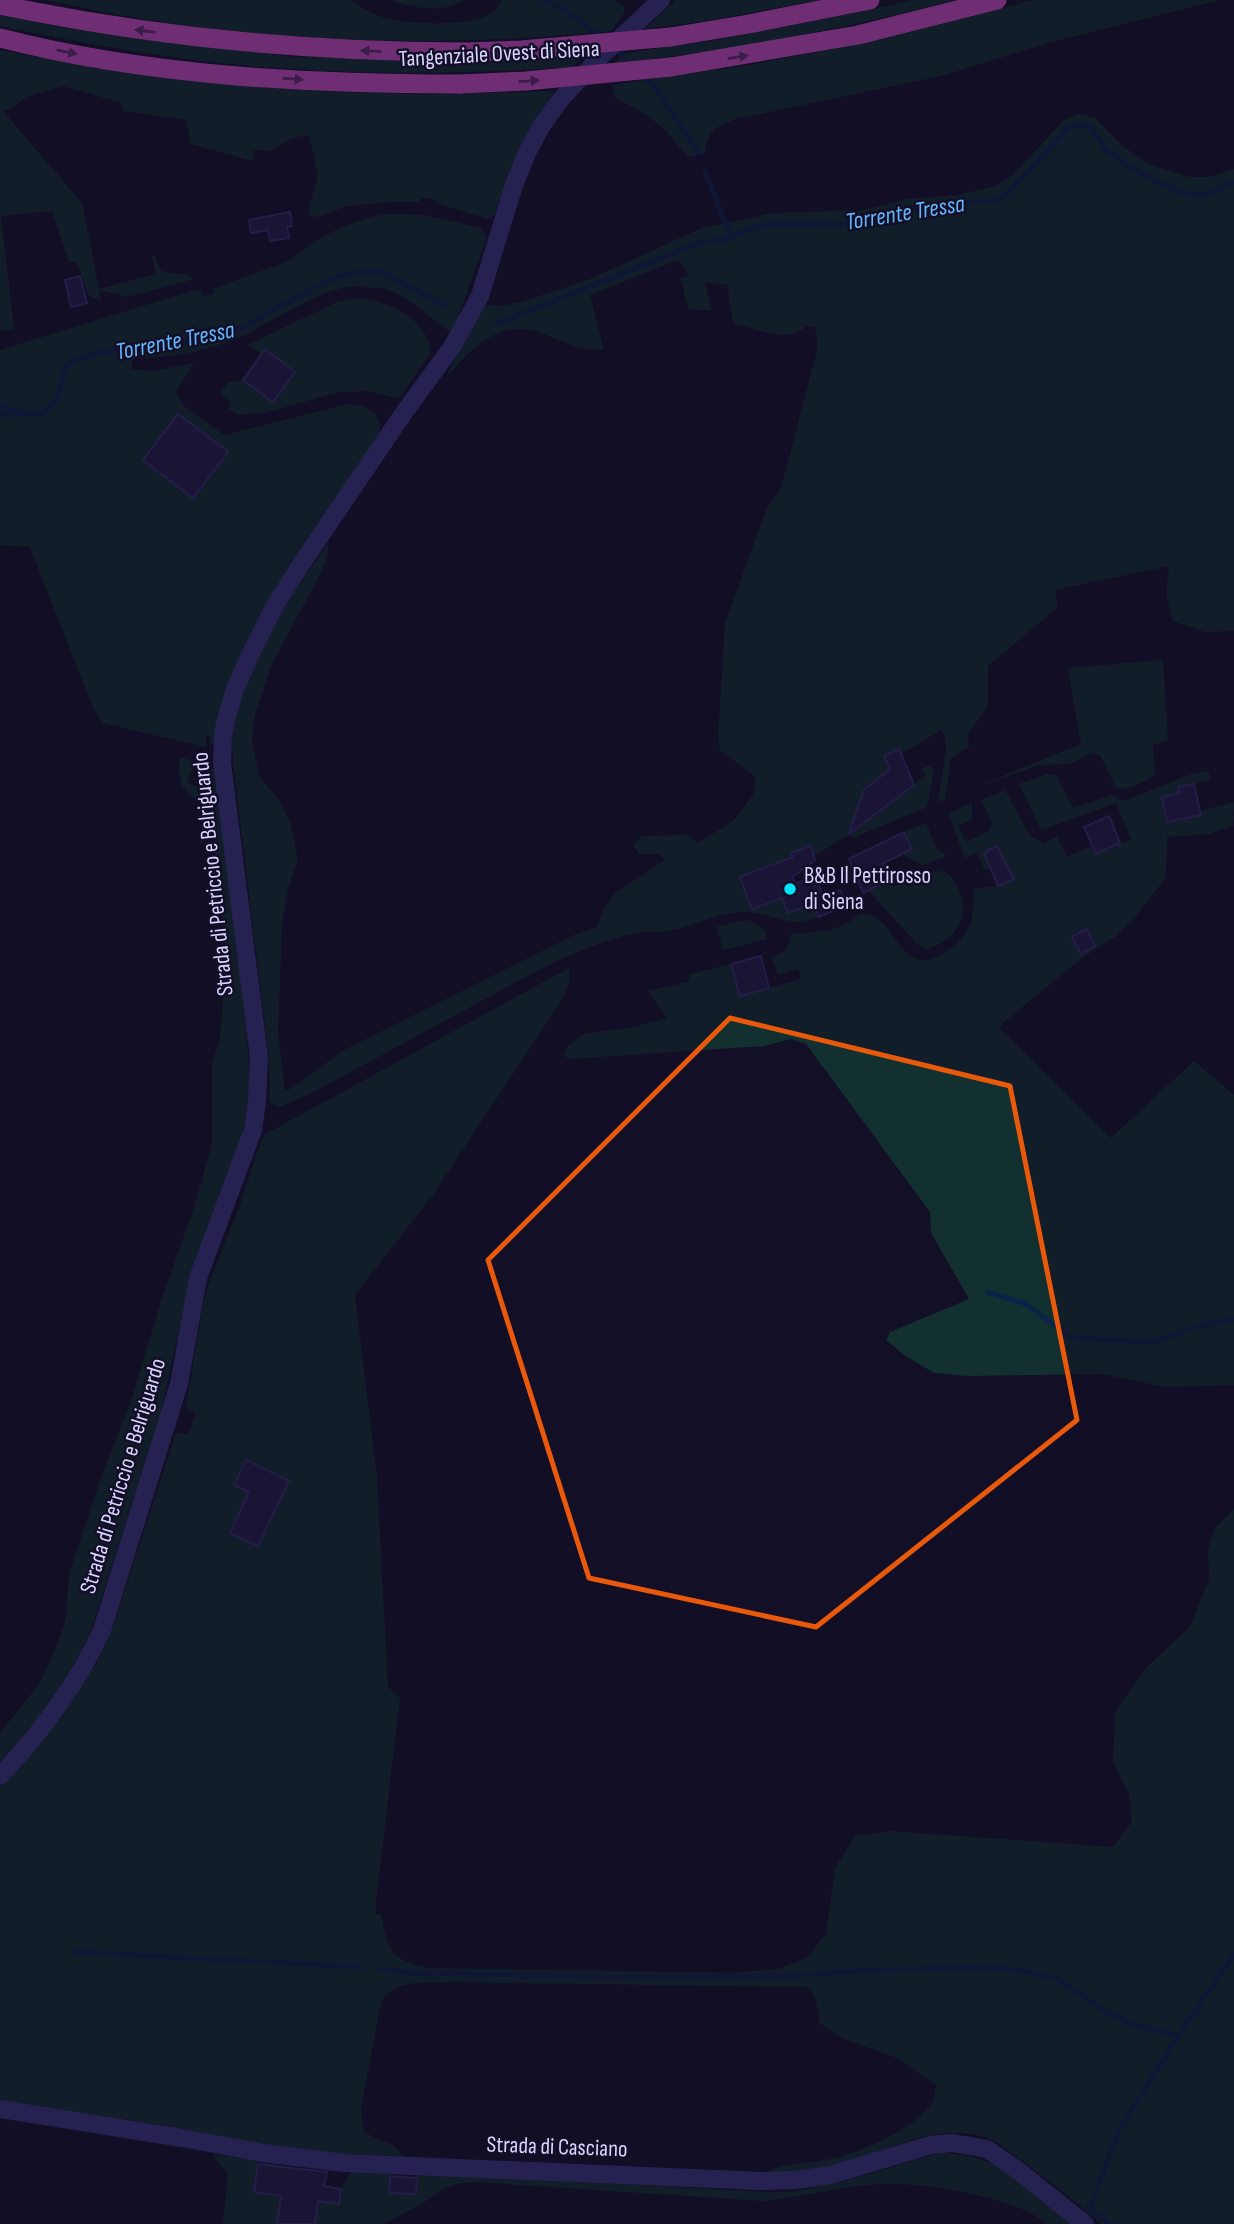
<svg xmlns="http://www.w3.org/2000/svg" width="1234" height="2224" font-family="'Sofia Sans Condensed',sans-serif">
<rect width="100%" height="100%" fill="#130f26"/>
<g fill="#12302f">
<path d="M47 0H351C361 8 372 14 385 18 408 25 473 27 492 13 496 10 499 4 502 0H613L624 6V13L611 31C423 50 231 42 47 0Z"/>
<path d="M391 0H464C443 14 412 8 391 0Z"/>
<path d="M676 0H819L712 20 645 29Z"/>
<path d="M912 0H955C842 30 729 50 614 64L625 53 712 41 870 10Z"/>
<path d="M1034 0H1219L1048 43 941 76 736 119C714 128 708 129 705 153L690 157C680 149 673 138 663 128 648 115 633 106 615 98L612 85 754 64 869 42Z"/>
<path d="M0 14 58 27 122 36 295 57 463 60 583 56 572 67C480 73 388 75 295 69 197 64 96 46 0 26Z"/>
<path d="M0 50C125 74 252 91 379 93 438 95 496 93 554 91L520 150 494 215 488 219 436 203 434 199 422 198 418 202C397 201 365 203 344 207 333 210 323 217 311 217L308 212 318 175 309 135C293 137 284 141 271 151L254 150 253 161 191 144 186 120 124 111 122 103 63 86 26 97 13 107 3 111 82 203 99 289 156 274 152 256H155L161 271C171 274 188 272 194 279L127 297 99 290 101 301 88 295 77 262H69L52 211 1 216 14 329 0 331Z"/>
<path d="M1077 114 1094 117 1124 147 1150 165 1189 177H1210L1234 169V631L1206 632 1173 621 1166 595 1169 566 1055 590 1058 607 988 666V706L968 734 969 747 951 758 945 799 938 802 946 751 945 734 941 730 901 754 898 749 884 756 889 767 888 771 864 790 854 819 860 825 926 775 921 769 930 765 934 772 927 807 855 837 848 835 814 856 811 846 791 853 799 874 784 880 740 878 752 909 782 898 814 903 819 917C809 920 798 923 788 921 773 918 761 912 746 912 717 912 691 928 663 932 654 933 645 931 636 933 600 941 564 957 531 974L310 1094 279 1107 270 1102 269 1058 233 760C233 751 231 741 232 733 239 671 293 592 329 542L326 561 317 580 271 666 254 718 252 743 259 776 278 799 290 821 298 860 288 889 282 924 278 1032 285 1091 290 1089 344 1050 574 935 597 927 604 908 615 893 665 860 660 854H639L633 845 642 836 686 835 698 843 733 821 753 795 756 777 720 750 718 737 725 623 767 508 781 488 818 347 815 327 806 326C790 344 759 329 738 325L733 322 728 291 729 285 705 282 712 310H689L680 278 690 276 678 260 590 295 604 350C582 350 567 344 547 335 500 316 476 345 446 377L483 305 502 306 521 302 588 280 702 228 773 213 863 210 908 199 958 195 995 186 1013 175 1063 121Z"/>
<path d="M386 214 425 215 480 228 487 237 452 333C428 317 414 299 386 289 381 287 376 288 370 288 365 288 360 286 355 286 325 286 267 325 238 338 204 352 169 358 133 358L131 369 153 371 194 363 176 392 185 407 224 435 348 404C369 406 382 411 379 435L296 557 210 747V736H206V747L102 723 93 708 30 547 0 545V350L198 289H201L203 297 214 293 213 289 286 262 322 237 342 227 371 217Z"/>
<path d="M354 298C386 300 427 317 431 352L401 396 396 398 368 391 339 392 264 413 238 415 228 408 231 402 220 393 228 382 243 380 273 402 295 372 266 350 261 354 248 345 337 302Z"/>
<path d="M1163 660 1168 740 1153 745 1155 775C1143 781 1130 792 1116 788L1100 755 1093 752 1070 764 1039 765 973 788 1081 744 1068 668Z"/>
<path d="M180 757 197 762 198 765 194 764 187 783 201 788 208 769 210 767 215 770 227 842 249 1061V1099L242 1137 191 1275 160 1416 92 1628C70 1677 37 1722 0 1762V1733L40 1683 54 1653 66 1619 69 1574 103 1472 130 1404 162 1298 194 1208 212 1143V1062L220 1041 226 956 215 852 218 835 212 814 182 787 179 771Z"/>
<path d="M1203 771 1209 773 1210 779 1208 781 1179 787 1180 793 1162 797 1167 822 1200 815V811L1234 802 1233 826 1208 834 1167 837 1166 877 1133 920 1116 936 1082 958 998 1027 1111 1138 1194 1061 1234 1095V1385L1165 1387 1103 1374 968 1376 934 1373 904 1355 886 1340 890 1332 969 1299 931 1233 930 1212 806 1044 791 1039 764 1046 568 1059 564 1054 568 1046 584 1034 634 1027 667 1018 648 991 688 982 690 974 731 964 740 996 801 979 798 969 778 975 772 957C785 952 790 948 791 934 809 932 828 932 844 925 853 921 857 911 867 914 899 920 901 989 953 946 973 929 975 914 973 889L998 886 1014 879 1007 863 985 870 977 853 965 858 948 813 972 803V820L958 826 966 842 990 830 992 822 981 800 1005 790 1027 831 1032 837 1044 843 1057 837 1067 857 1092 846 1096 854 1131 839 1116 803 1041 830 1019 784 1047 774 1057 776 1073 808 1112 795 1122 801C1150 793 1174 778 1203 771Z"/>
<path d="M926 823 937 849 947 856 923 865 902 854 912 849 904 832Z"/>
<path d="M941 871C950 873 952 878 957 886 973 915 956 941 926 949L917 944 868 890 884 882 895 886 925 873Z"/>
<path d="M749 920 764 930 767 939 723 950 717 927 739 921Z"/>
<path d="M569 968V982L563 998 432 1196 355 1295 377 1478 388 1687 400 1698 376 1902V1914L381 1915C389 1952 390 1959 428 1968L729 1973 778 1969 806 1958 826 1934 835 1868 855 1836 889 1831 1113 1847 1132 1822 1129 1795 1113 1762 1115 1712 1146 1668 1190 1627 1209 1579 1208 1550 1215 1528 1234 1509V2224H1101C1076 2201 1050 2181 1022 2161 1010 2152 997 2140 981 2136 930 2123 880 2154 832 2167 812 2172 789 2172 768 2173 781 2162 809 2163 826 2160 857 2154 911 2131 931 2105 935 2100 935 2091 936 2085L897 2058 842 2038 820 2023 815 1997 807 1987 447 1982C424 1983 395 1979 381 2002L361 2109 364 2131 374 2138 391 2144 404 2156 341 2154 262 2145 168 2126 0 2100V1788L28 1757 97 1663 113 1627 176 1433 188 1434 196 1414 186 1406 204 1300 211 1277 239 1208 261 1141 264 1135Z"/>
<path d="M940 2153C956 2154 974 2155 988 2162 1020 2176 1046 2203 1073 2224H1046C1033 2211 1010 2204 992 2199 947 2186 896 2180 848 2187 820 2192 792 2198 763 2201L475 2182 460 2183 445 2188 423 2203 384 2224H223L228 2174 215 2159 214 2154 259 2161 254 2192 339 2204 341 2189 353 2168 391 2170 390 2193 416 2194 417 2172 764 2192H791L841 2182Z"/>
</g>
<g fill="none" stroke-linecap="round" stroke-linejoin="round">
<g stroke="#0c2248" stroke-width="5">
<path d="M542 0 560 7 601 37"/>
<path d="M614 48 632 65"/>
<path d="M642 75 655 87 699 153"/>
<path d="M705 171 731 238"/>
<path d="M496 324 699 243 731 238 748 229 770 224 835 225 868 223 908 209 956 202 994 201 1008 193 1068 128 1079 124 1090 127C1096 133 1100 143 1106 149 1124 166 1179 198 1204 195 1213 194 1225 186 1234 182"/>
<path d="M0 405 23 413 41 414 55 403 61 387 65 369 72 361 97 353 196 341 240 329 315 287 337 277 357 272 382 271 400 282 445 306"/>
<path d="M0 415 21 413"/>
<path d="M988 1292 1026 1304 1072 1338 1155 1342 1194 1327 1234 1319"/>
<path d="M75 1952 362 1967"/>
<path d="M381 1969 412 1973 612 1977 782 1976 856 1971 986 1967 1028 1972 1058 1979 1109 2014 1137 2026 1178 2036"/>
<path d="M1090 2207 1109 2224"/>
<path d="M1085 2221 1119 2130 1178 2036 1234 1954"/>
</g>
</g>
<g fill="#241b47" stroke="#3b2d73" stroke-width="2">
<path d="M290 212 292 226 287 227 289 238 270 241 268 230 251 233 249 220Z"/>
<path d="M80 276 87 303 71 307 65 280Z"/>
<path d="M265 349 295 372 273 402 243 380Z"/>
<path d="M178 414 228 452 193 498 143 460Z"/>
<path d="M899 749 914 785 849 834 864 790 890 769 884 756Z"/>
<path d="M1194 784 1201 815 1167 822 1162 797 1180 793 1178 787Z"/>
<path d="M1109 816 1120 843 1096 854 1084 827Z"/>
<path d="M904 832 912 849 882 864 889 880 863 893 849 859Z"/>
<path d="M811 846 815 860 792 877 796 884 815 875 823 896 840 890 847 905 819 917 814 903 788 913 782 898 752 909 740 877 793 857 791 853Z"/>
<path d="M997 846 1014 879 998 886 984 853Z"/>
<path d="M1087 929 1095 946 1081 954 1072 937Z"/>
<path d="M761 956 769 988 740 996 731 964Z"/>
<path d="M246 1460 289 1481 258 1546 230 1533 249 1492 234 1485Z"/>
<path d="M258 2164 327 2172 324 2186 341 2189 339 2204 318 2201 315 2224H277L281 2196 254 2192Z"/>
<path d="M390 2176 417 2178 416 2194 389 2193Z"/>
</g>
<g fill="none" stroke-linecap="round" stroke-linejoin="round">
<g stroke="#3d3a85" stroke-width="18">
<path d="M0 1776C41 1732 77 1685 102 1630L179 1384 198 1278 253 1130 257 1102 259 1057 222 762 223 733 228 713 235 689 251 653 276 604 302 563 403 414 452 347 480 296 514 185 527 153 542 125 561 99 599 58 661 0"/>
<path d="M0 2109 182 2138 263 2153 344 2163 761 2181 796 2180 830 2175 931 2145 953 2143 987 2149 1015 2168 1085 2224"/>
</g>
<g stroke="#e055d1" stroke-width="19">
<path d="M0 5C154 37 307 52 464 52"/>
<path d="M671 37 749 24 870 0"/>
<path d="M0 38C147 76 309 84 460 84"/>
<path d="M671 67 858 35 997 0"/>
</g>
<g stroke="#e055d1" stroke-width="19">
<path d="M464 52 521 50 671 37"/>
<path d="M460 84 526 81 671 67"/>
</g>
</g>
<defs><path id="oneway-solid" d="M-6-.8H1V-3.2L6.5 0L1 3.2V.8H-6Z" transform="scale(1.75)"/></defs>
<g fill="#6f2e73">
<use href="#oneway-solid" transform="translate(145 31) rotate(-172)"/>
<use href="#oneway-solid" transform="translate(371 51) rotate(-177)"/>
<use href="#oneway-solid" transform="translate(67 52) rotate(12)"/>
<use href="#oneway-solid" transform="translate(738 57) rotate(-9)"/>
<use href="#oneway-solid" transform="translate(293 79) rotate(4)"/>
<use href="#oneway-solid" transform="translate(529 81) rotate(-4)"/>
</g>
<path d="M0 0H1234V2224H0ZM730 1018 1010 1086 1077 1420 816 1627 589 1578 488 1260Z" fill="#130f26" fill-opacity=".55" fill-rule="evenodd"/>
<path fill="none" stroke="#e8590c" stroke-width="5" stroke-linejoin="round" d="M730 1018 1010 1086 1077 1420 816 1627 589 1578 488 1260Z"/>
<circle fill="#00e5ff" stroke="#130f26" stroke-width="2.5" cx="790" cy="889" r="7"/>
<g text-anchor="middle" dominant-baseline="central" stroke-width="5" stroke-linejoin="round" paint-order="stroke">
<g font-size="23" fill="#d9d4ff" stroke="#130f26">
<text transform="translate(499 54) rotate(-3)">Tangenziale Ovest di Siena</text>
<text transform="translate(213 874) rotate(-96)">Strada di Petriccio e Belriguardo</text>
<text transform="translate(123 1476) rotate(-73)">Strada di Petriccio e Belriguardo</text>
<text transform="translate(557 2147) rotate(2)">Strada di Casciano</text>
</g>
<g font-size="23" fill="#d9d4ff" stroke="#130f26" text-anchor="start">
<text x="804" y="876">B&amp;B Il Pettirosso<tspan x="804" dy="26">di Siena</tspan></text>
</g>
<g font-size="24" font-style="italic" fill="#62b6ff" stroke="#130f26">
<text transform="translate(905 213) rotate(-9)">Torrente Tressa</text>
<text transform="translate(175 341) rotate(-11)">Torrente Tressa</text>
</g>
</g>
</svg>
